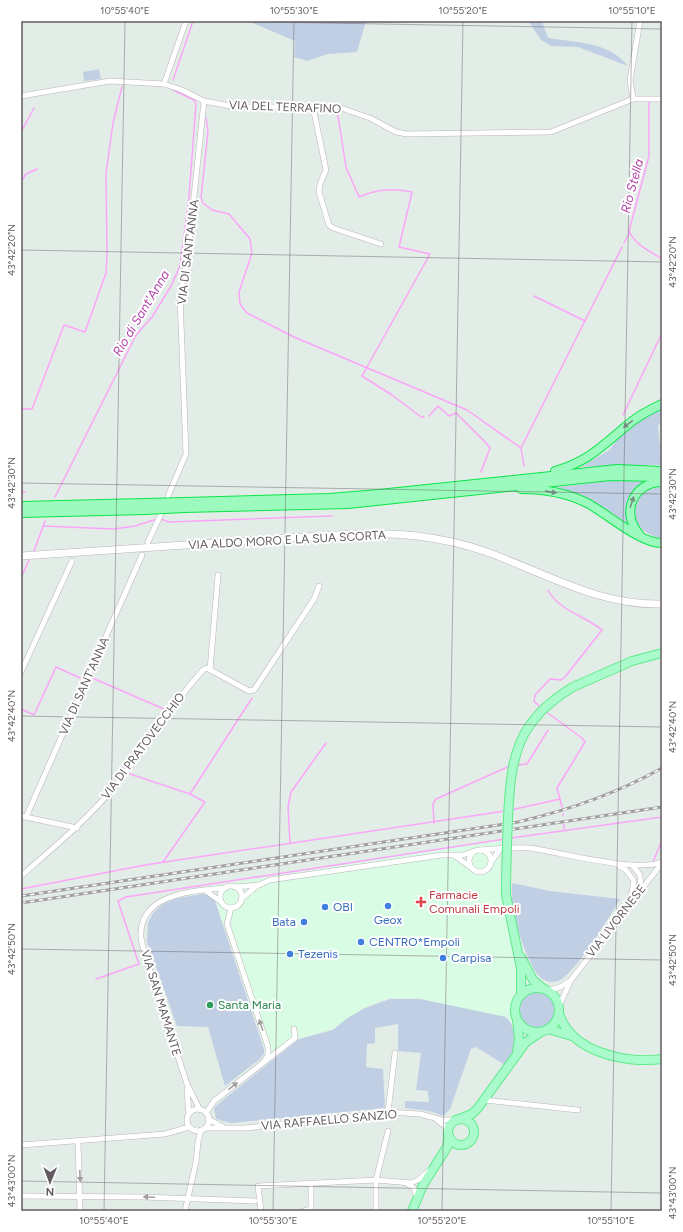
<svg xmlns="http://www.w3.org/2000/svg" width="683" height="1232" font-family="Figtree,sans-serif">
<rect width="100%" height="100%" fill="#e3ede7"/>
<path fill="#d9fce5" d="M500 840V885L519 987 510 1008 513 1023 504 1018 480 1012 417 998H389L365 1007 333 1029 297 1039 269 1061 211 886Z"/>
<g fill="#c0cfe4">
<path d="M248 21H366L357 52 328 54 307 61 294 57 295 41Z"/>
<path d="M536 21H542L548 38C577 43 608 41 628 66L578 47 551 46 541 40 529 22 536 23Z"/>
<path d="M99 69 101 79 84 81 83 72Z"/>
<path d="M662 409V418L658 427 662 465H615L581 467 609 450 622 434 646 415Z"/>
<path d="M609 481H647C628 491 621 506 630 526 605 507 582 494 551 488Z"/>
<path d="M662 486V538C641 536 623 513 642 495 647 490 655 488 662 486Z"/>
<path d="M512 883 550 891 620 899C611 915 574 976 558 981 552 983 546 982 541 978 529 969 514 920 512 905 511 898 512 890 512 883Z"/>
<path d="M203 894 212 897 215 901 264 1049V1054L260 1059 225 1086 208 1027 177 1026 147 942 148 923 153 913 163 904 178 898Z"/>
<circle cx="537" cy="1010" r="18"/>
<path d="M390 999H420L506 1017C519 1030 516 1051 505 1065L476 1047 471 1049 450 1109 443 1116 429 1111 405 1108V1101L429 1102 428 1091 416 1090 421 1053 398 1051V1024L375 1028V1043L367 1044 366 1067 383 1069 385 1108 231 1123 216 1119 214 1108 218 1104 299 1039 333 1030 346 1019 365 1008Z"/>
</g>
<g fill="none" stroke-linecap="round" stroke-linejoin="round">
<g stroke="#fba5f9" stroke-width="1.5">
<path d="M173 80 193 21"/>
<path d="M649 102V156L629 231C635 245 650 251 662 259"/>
<path d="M337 110 346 167 359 197C378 189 392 188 412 192L399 247 430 254 362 376 392 395 421 417H424"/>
<path d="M206 118 208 131 201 198 203 203 212 210 229 214 250 239 252 253 239 292 240 304 247 313 294 337 467 410 521 448"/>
<path d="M21 132 34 108"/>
<path d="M21 182 26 174 37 169"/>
<path d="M624 243 630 232"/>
<path d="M534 296 585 321"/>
<path d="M21 409H32L64 325 85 332 106 273 107 255 106 173 113 123 122 87"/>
<path d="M623 415 662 333"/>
<path d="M429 416 438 406 449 416 456 413 487 444 490 448 481 472"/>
<path d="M524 466 521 448 622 247"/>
<path d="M21 493 25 492"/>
<path d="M55 497 136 335 152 317 171 286 180 266 189 197 196 104 194 100 173 90"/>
<path d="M161 519 169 522 332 516"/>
<path d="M43 526 114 529 135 526 157 519"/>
<path d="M34 551 45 521"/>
<path d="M21 578 29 560"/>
<path d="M540 707 534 701 535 695 550 679 561 680 565 677 602 630C585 616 558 610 548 590"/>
<path d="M21 709 34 715 56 667 80 678 90 677 166 710 121 770 124 771"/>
<path d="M545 711 582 738 585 742 557 788 562 807"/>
<path d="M517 765 527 764 548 730"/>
<path d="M127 773 190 794 205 802 163 862"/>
<path d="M190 794 252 698"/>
<path d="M511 810 560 799"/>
<path d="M563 814V816"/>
<path d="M434 823 433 804 436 799 510 766"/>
<path d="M564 824V829"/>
<path d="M511 838 662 817"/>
<path d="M290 843 288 807 291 792 326 743"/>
<path d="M653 862 662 840"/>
<path d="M21 889 145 865 505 811"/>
<path d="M96 979 139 964 118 901 126 897 505 839"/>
</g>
<defs>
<g id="minor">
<path d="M164 84 186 21"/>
<path d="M21 96 110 81 164 84 182 90 204 101 236 107H338L370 118 396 132 407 134 551 132 633 99H662"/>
<path d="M633 99 630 80 640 21"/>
<path d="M313 107 326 170 320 184 319 192 329 225 333 228 381 244"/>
<path d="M168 496 186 454 180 296 188 254 204 101"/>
<path d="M148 542 161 514"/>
<path d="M210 670 218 575"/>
<path d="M21 672 72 561"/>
<path d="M21 816 77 828"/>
<path d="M26 817 142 555"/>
<path d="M480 850C497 849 512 847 529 848 560 852 636 873 662 862"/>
<circle cx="480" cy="861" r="11"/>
<path d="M455 856 469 866"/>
<path d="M491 862 501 848"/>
<path d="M616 864 626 870 634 881 632 892 628 903"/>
<path d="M632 865 640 875 641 889"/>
<path d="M21 876C54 847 87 820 115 786 146 748 170 706 203 670L207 668 249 691 254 690 314 599 319 586"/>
<circle cx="231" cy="897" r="11"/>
<path d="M235 887 259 885 270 880 442 855H463L475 851"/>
<path d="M206 891 220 901"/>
<path d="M241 899 258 885"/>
<path d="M231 908 227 924 268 1047V1055L264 1062"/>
<path d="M547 991 560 987 570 981"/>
<path d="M559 1006 571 980 662 863"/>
<path d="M187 1089 189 1114"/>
<path d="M484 1100 578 1110"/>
<circle cx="198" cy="1120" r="11"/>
<path d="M200 1110 187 1084 145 956C144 950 142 944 141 938 138 893 194 891 225 888"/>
<path d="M388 1112 395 1053"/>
<path d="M206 1113 214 1101 295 1038 294 1029"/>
<path d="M208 1119 223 1127"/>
<path d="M438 1121 445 1126 448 1132"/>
<path d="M205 1128H246L388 1112 420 1114 442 1120H456"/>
<path d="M78 1141 80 1211"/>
<path d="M21 1145 165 1134 189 1127"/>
<path d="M406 1183 414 1188 417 1198"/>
<path d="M21 1196 143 1197 255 1201"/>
<path d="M185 1211 196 1162 198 1142 201 1130"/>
<path d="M261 1211 258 1186 376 1180 411 1183 418 1180 429 1171"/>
<path d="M304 1211 311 1209V1183"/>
<path d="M376 1211V1180L388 1131"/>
</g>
<path id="secondary" d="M21 556C101 551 180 545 260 540 312 537 366 530 417 536 441 539 465 544 487 552 545 573 599 606 662 604"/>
<g id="primary">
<path d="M573 687 632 661 662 653"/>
<path d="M506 895 521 968V995"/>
<path d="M521 957 533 980 544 989"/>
<circle cx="537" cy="1010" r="22"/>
<path d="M559 1013C570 1052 626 1064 662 1059"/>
<path d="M548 1029 572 1036"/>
<path d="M517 1054 519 1039 517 1020"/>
<circle cx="461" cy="1132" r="13"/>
<path d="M457 1120 472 1114 478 1108 526 1042 541 1032"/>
<path d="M412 1211 423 1185 447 1147 449 1135"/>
</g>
<g id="trunk">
<path d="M555 471C587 462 601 447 625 427 636 417 649 410 662 404"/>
<path d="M521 489C544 489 567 493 587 503 608 514 639 543 662 543"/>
<path d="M185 502 329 498 379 494 617 469 662 471"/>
<path d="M21 506 144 503"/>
<path d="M184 508 348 504 610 476 662 477"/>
<path d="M21 513 145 510"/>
<path d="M639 534C620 512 634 482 662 482"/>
</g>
</defs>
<use href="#minor" stroke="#bab3b8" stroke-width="6"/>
<use href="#secondary" stroke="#bab2b9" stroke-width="8"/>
<use href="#primary" stroke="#5eeb89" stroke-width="10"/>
<use href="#trunk" stroke="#0ae647" stroke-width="10"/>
<use href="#minor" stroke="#fff" stroke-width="5"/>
<use href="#secondary" stroke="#fff" stroke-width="7"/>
<use href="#primary" stroke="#aafbcc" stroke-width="8"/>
<use href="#trunk" stroke="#9cfabf" stroke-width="8"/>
<defs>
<g id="rail">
<path d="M21 896 518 822C569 810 616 794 662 768"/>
<path d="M21 903 662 807"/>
</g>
</defs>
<use href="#rail" stroke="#a19ea1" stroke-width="3"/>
<use href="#rail" stroke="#fff" stroke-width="1.5" stroke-dasharray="4.5" stroke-linecap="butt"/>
<defs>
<path id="primary-bridge" d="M506 895C506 869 507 844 508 818 511 757 516 721 573 687"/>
<g id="trunk-bridge">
<path d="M144 503 185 502"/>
<path d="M145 510 184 508"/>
</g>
</defs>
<use href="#primary-bridge" stroke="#5eeb89" stroke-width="10" stroke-linecap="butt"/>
<use href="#trunk-bridge" stroke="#0ae647" stroke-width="10" stroke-linecap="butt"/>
<use href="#primary-bridge" stroke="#aafbcc" stroke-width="8"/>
<use href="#trunk-bridge" stroke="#9cfabf" stroke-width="8"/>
</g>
<defs><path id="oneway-solid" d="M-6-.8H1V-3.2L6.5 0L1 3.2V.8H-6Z"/></defs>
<g fill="#779383">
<use href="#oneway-solid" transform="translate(628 424) rotate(143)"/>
<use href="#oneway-solid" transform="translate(551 492) rotate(11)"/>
<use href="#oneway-solid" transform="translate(632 502) rotate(-72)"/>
</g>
<g fill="#a19da1">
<use href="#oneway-solid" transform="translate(261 1025) rotate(-109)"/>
<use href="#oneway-solid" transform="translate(233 1086) rotate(-38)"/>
<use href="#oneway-solid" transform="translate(80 1176) rotate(88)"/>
<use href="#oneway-solid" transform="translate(149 1197) rotate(-177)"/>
</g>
<path fill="none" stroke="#635b62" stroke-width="1" stroke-opacity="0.45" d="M212 21 662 29M21 250 662 262M21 483 662 494M21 716 662 727M21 949 662 960M21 1181 662 1193M104 1211 125 21M273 1211 294 21M442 1211 463 21M611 1211 632 21"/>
<path fill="#e0444e" stroke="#fff" stroke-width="1.5" d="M419 896h4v4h4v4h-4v4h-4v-4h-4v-4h4z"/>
<g fill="#3f7fe0" stroke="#fff" stroke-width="1.5">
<circle cx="388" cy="906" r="4"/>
<circle cx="325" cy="907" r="4"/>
<circle cx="304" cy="922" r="4"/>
<circle cx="361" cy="942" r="4"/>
<circle cx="290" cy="954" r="4"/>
<circle cx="443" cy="958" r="4"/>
</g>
<circle fill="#2e9e5b" stroke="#fff" stroke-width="1.5" cx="210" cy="1005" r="4"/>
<g text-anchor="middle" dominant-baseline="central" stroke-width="4" stroke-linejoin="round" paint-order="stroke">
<g font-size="12" fill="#635b62" stroke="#fff">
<text transform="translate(285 107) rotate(2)">VIA DEL TERRAFINO</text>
<text transform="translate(188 252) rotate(-83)">VIA DI SANT'ANNA</text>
<text transform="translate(287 540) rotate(-3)">VIA ALDO MORO E LA SUA SCORTA</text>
<text transform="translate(84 686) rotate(-66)">VIA DI SANT'ANNA</text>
<text transform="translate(143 746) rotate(-53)">VIA DI PRATOVECCHIO</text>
<text transform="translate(616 921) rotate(-52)">VIA LIVORNESE</text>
<text transform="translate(161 1003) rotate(73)">VIA SAN MAMANTE</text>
<text transform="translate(329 1120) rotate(-5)">VIA RAFFAELLO SANZIO</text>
</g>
<g font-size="12" fill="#be3a42" stroke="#fff" text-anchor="start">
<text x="429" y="895">Farmacie<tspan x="429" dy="14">Comunali Empoli</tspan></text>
</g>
<g font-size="12" fill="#366cbe" stroke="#fff" text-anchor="start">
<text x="333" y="907">OBI</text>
<text x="388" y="920" text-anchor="middle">Geox</text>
<text x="296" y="922" text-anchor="end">Bata</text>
<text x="369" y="942">CENTRO*Empoli</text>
<text x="298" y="954">Tezenis</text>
<text x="451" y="958">Carpisa</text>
</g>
<g font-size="12" fill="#27864d" stroke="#fff" text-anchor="start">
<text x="218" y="1005">Santa Maria</text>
</g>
<g font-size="13" font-style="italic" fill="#b446a9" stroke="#fff">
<text transform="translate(632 186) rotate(-75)">Rio Stella</text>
<text transform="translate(141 313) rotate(-59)">Rio di Sant'Anna</text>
</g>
</g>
<rect width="683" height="1232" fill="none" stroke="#ffffff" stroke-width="44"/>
<g transform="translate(50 1182) rotate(181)" stroke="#ffffff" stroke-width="3" paint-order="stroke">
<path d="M0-3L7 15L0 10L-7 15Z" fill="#635b62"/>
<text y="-6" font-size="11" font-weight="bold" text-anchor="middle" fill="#635b62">N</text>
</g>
<rect x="22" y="22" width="639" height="1188" fill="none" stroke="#635b62" stroke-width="1.5"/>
<g font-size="10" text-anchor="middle" fill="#635b62">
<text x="125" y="14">10°55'40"E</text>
<text x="294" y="14">10°55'30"E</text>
<text x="463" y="14">10°55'20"E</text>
<text x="632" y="14">10°55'10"E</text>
<text transform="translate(11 250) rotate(-90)" y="4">43°42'20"N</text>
<text transform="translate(672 262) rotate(-90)" y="4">43°42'20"N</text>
<text transform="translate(11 483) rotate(-90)" y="4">43°42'30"N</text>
<text transform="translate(672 494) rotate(-90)" y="4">43°42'30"N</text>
<text transform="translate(11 716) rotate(-90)" y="4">43°42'40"N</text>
<text transform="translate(672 727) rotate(-90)" y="4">43°42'40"N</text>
<text transform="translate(11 949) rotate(-90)" y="4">43°42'50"N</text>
<text transform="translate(672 960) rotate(-90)" y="4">43°42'50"N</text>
<text transform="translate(11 1181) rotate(-90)" y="4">43°43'00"N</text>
<text transform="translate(672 1193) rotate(-90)" y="4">43°43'00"N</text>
<text x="104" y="1224">10°55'40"E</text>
<text x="273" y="1224">10°55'30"E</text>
<text x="442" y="1224">10°55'20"E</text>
<text x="611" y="1224">10°55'10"E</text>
</g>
</svg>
